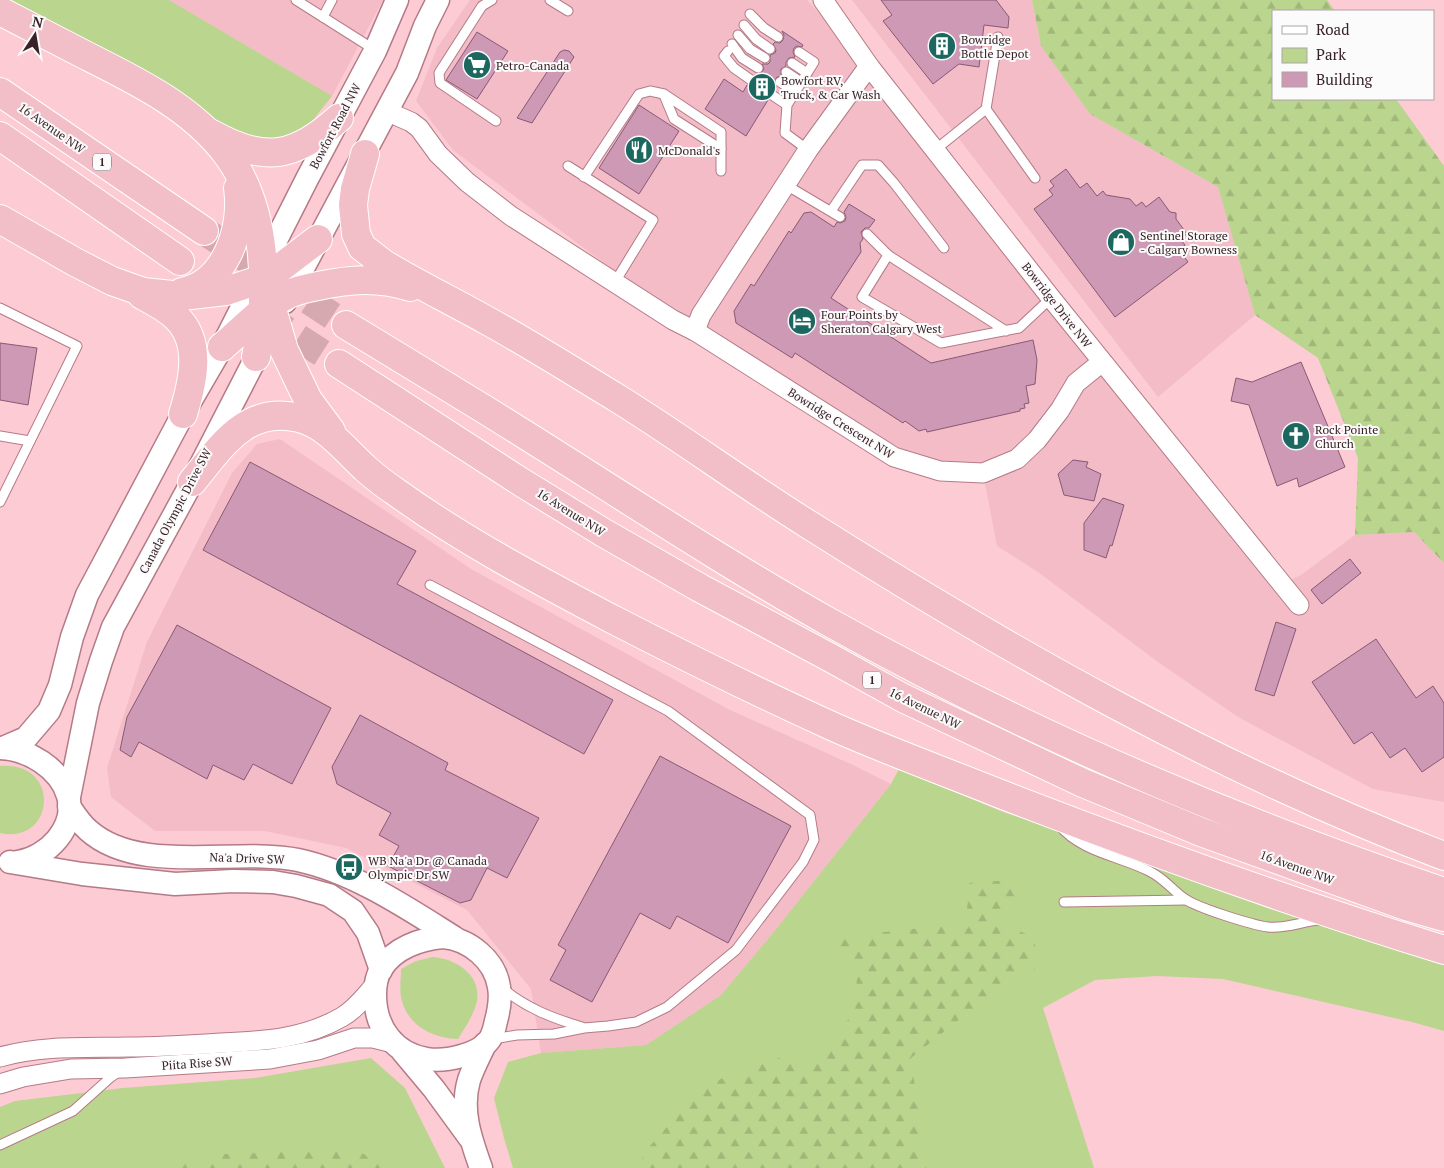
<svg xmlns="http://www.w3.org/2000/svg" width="1444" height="1168" font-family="'PT Serif',serif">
<defs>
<pattern id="forest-firs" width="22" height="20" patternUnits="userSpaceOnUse" patternTransform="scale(1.25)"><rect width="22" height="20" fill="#bad58d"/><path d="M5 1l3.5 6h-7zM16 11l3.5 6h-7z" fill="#a1b77a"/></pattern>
</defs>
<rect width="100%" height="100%" fill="#fdcbd4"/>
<g fill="#f3bcc7">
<path d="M169 0H383L332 96Z"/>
<path d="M470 0H807L869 66 1282 584 1301 575 1355 535 1414 532 1444 563V802L1373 789 1238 717 1158 662 1038 572 997 546 983 473 894 457 695 331 453 150 416 101 437 48Z"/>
<path d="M852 0H1032L1041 46 1090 114 1218 187 1255 315 1158 397Z"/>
<path d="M280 439 471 569 730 710 853 765 891 784 773 933 721 995 646 1045 541 1053 531 989 467 910 346 848 265 831H155L111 797 107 768 147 642 232 473 257 444Z"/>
</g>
<g fill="#bad58d">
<path d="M11 0H169L332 96 309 125 287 140 233 138 133 70Z"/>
<path d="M0 766C62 761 55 845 0 833Z"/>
<path d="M899 769 1003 812 1444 960V1031L1412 1022 1223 979 1157 976 1095 980 1043 1008 1094 1168H513L504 1138 494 1098 508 1062 541 1053 646 1045 721 995 773 933 891 784Z"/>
<path d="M433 957C459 959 486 979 475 1008 471 1019 464 1029 458 1039 434 1038 409 1027 402 1001 399 992 401 979 401 969L416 961Z"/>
<path d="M371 1058 405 1088 445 1168H0V1107L15 1101 123 1088 255 1078Z"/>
</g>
<g fill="url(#forest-firs)">
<path d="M1032 0H1327L1335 11H1273V99H1396L1444 166V563L1414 532 1355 535 1358 458 1318 358 1255 315 1218 187 1090 114 1041 46Z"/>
<path d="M1010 880 1030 897 1010 904 1004 924 1035 938V969L975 1007 911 1058 926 1168H642V1155L704 1085 779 1058 808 1071 855 1011 857 975 821 939 966 923 969 883Z"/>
<path d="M357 1150 386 1168H169L223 1154Z"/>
</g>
<g fill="#cd99b5" stroke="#895974">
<path d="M881 0H996L1009 17 1008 28 984 25 979 67 959 64 933 84 883 21 892 15Z"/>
<path d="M782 31 803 45 802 47 797 46 794 48 793 52 795 57 789 58 786 62V66L781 69V76L777 77 774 81 776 87 775 90 770 89 767 92 766 97 768 100 746 136 705 109 724 79 743 92 747 85 751 86 756 84 757 78 754 75 761 73 764 69 762 64H768L770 62V55L775 53 776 50 773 44 775 42 780 43 783 40 784 35Z"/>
<path d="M477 32 508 51 477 99 446 80Z"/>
<path d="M564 50 569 51 574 57 532 123 517 118 560 52Z"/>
<path d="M639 105 679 131 639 194 599 168Z"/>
<path d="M1066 169 1080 188 1087 183 1097 196 1103 191 1106 195 1130 199 1136 206 1142 202 1146 207 1159 197 1170 212 1176 213V219L1187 234 1180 239 1185 245 1179 250 1188 262 1115 317 1034 209 1053 195 1049 190 1054 186 1050 181Z"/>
<path d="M849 204 875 220 869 228H865L861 232 863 239 860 243 861 252 831 298 931 363 1033 340 1037 360 1035 384 1026 386 1029 403 1024 404 1025 408 1020 409V411L927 432 926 429 919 431 905 421 903 423 795 353 792 358 736 323 734 311 751 284 754 286 789 231 791 233 804 213 811 212 834 227 837 222 840 223 845 221 846 217 844 212Z"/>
<path d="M0 343 37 348 28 405 0 400Z"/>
<path d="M1301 362 1345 467 1299 487 1297 478 1277 486 1249 405 1231 401 1236 378 1252 382Z"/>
<path d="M1073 460 1088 462 1086 467 1101 474 1094 501 1064 495 1058 474Z"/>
<path d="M250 462 416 551 397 584 613 700 584 754 203 550Z"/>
<path d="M1103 498 1124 505 1112 546 1110 545 1106 558 1084 550V523Z"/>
<path d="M1350 559 1361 573 1322 604 1311 590Z"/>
<path d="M1276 622 1296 629 1274 696 1255 690Z"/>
<path d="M177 625 331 708 292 784 253 764 244 780 213 765 207 779 139 742 131 757 120 750 127 717Z"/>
<path d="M1376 639 1416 698 1433 686 1444 703V757L1422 772 1405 748 1390 758 1372 732 1354 744 1312 682Z"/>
<path d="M360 715 448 763 445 770 539 818 507 878 487 868 471 900 460 903 388 866 399 846 379 835 391 813 337 784 332 767Z"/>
<path d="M660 756 791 826 728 943 677 916 670 929 640 913 592 1002 550 980 566 950 558 945Z"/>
</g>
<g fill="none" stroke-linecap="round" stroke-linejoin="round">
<g stroke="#d6a9b1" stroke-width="28" stroke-dasharray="28 14" stroke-linecap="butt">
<path d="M204 231 346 325"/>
<path d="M263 315 339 364"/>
</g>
<defs>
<g id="service">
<path d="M296 0 375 50"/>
<path d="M492 0 482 6 439 73 440 83 496 121"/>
<path d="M550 0 568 11"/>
<path d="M750 14 764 28 778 37"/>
<path d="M323 17 332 0"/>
<path d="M744 25 756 39 770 49"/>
<path d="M738 35 750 49 765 58"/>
<path d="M732 44 742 58 758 68"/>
<path d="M728 51 724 56 734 68 751 80"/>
<path d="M799 52 814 62 787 105 785 133 808 150"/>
<path d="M792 63 807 73"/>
<path d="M786 72 801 82"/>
<path d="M780 82 795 92"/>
<path d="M664 95 674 119 721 149"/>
<path d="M772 95 787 105"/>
<path d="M986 109 998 37"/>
<path d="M935 150 986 109 1035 178"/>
<path d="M568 166 653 220 615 282"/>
<path d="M584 177 639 94 650 91 664 94 721 132V171"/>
<path d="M786 185 840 217"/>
<path d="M831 211 862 165H878L894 183 944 248"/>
<path d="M867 234 888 255"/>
<path d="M0 308 77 346 0 502"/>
<path d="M1006 331 888 255 862 297 941 343 1019 328 1051 298"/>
<path d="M0 436 30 441"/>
<path d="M430 585 668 711 810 815 814 840 803 862 736 950 667 1007 636 1022 608 1026 584 1028 554 1034 517 1035 493 1039"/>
<path d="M1059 825C1081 852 1119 856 1149 871 1165 879 1171 889 1185 899 1198 908 1252 925 1268 927 1286 929 1303 921 1320 920"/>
<path d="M1064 902 1186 900"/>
<path d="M502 988C526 1008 552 1018 582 1027"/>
<path d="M0 1145 73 1111 111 1077 120 1071"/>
</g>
<g id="minor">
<path d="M823 0 869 66 1051 298 1299 605"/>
<path d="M386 111 411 122 419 128 438 154 467 182 511 216 673 320 695 331 894 457 940 471 983 473 1017 459 1037 440 1060 410 1076 383 1102 362"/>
<path d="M695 331 701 315 808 150 869 66"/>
<path d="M0 1057C43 1045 85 1048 129 1047 159 1047 190 1045 221 1043 264 1041 304 1039 342 1017 356 1009 365 996 375 985"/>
<path d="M0 1084 23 1077 71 1069 125 1068 270 1059 318 1050 354 1038H373L393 1043"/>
</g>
<g id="tertiary">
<path d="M285 302 407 73 425 26 438 0"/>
<path d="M0 748C28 749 60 768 68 796 77 827 47 858 18 862"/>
<path d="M3 748 26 738 49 711 60 685 72 637 87 595 183 414 222 347 307 179 375 51 397 0"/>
<path d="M69 797 88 703 101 661 113 627 192 482 264 342"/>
<path d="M69 806C75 815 80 823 88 830 139 876 236 847 298 860 354 872 407 908 455 938"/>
<path d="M10 862 82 874 175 884 233 881 273 882 296 886 329 895 353 911 368 933 381 970"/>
<path d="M443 937C469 939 495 960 499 987 501 998 499 1010 496 1021 495 1026 493 1034 490 1039 479 1055 445 1062 427 1059 394 1054 375 1027 375 995 375 986 376 977 381 969 394 948 420 939 443 937Z"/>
<path d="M403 1052 434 1089 469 1137"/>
<path d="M481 1168C471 1140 460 1110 469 1080 473 1068 480 1055 485 1044"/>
</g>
<g id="motorway">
<path d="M0 11C29 26 58 41 87 56 137 81 192 108 226 153 268 208 269 292 256 357"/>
<path d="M0 92 204 231"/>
<path d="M212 134C265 164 296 157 339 118"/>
<path d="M0 136 180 261"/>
<path d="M365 154 355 189 353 205 356 234 362 247 384 264C417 284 452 301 486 320 530 344 574 372 617 398 683 439 745 485 811 526 1012 653 1221 771 1444 856"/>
<path d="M0 219 75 262 112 281 143 292 182 296 226 291 268 277 318 239"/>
<path d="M182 292C226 284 244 227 238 188"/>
<path d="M142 295C153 301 165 307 175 316 203 341 193 382 183 414"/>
<path d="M269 299 284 350 308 400 331 431"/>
<path d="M346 325C391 352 435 379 479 406 596 478 710 555 829 622 1025 732 1231 820 1444 892"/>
<path d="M222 347C243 329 263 307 289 294 298 290 308 288 318 286 351 279 378 277 410 287"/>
<path d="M339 364 521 482 604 533 700 588 829 657 903 698 1083 783 1201 832 1406 906 1444 917"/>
<path d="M192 482C221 447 246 405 299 418 327 425 345 450 366 469 374 476 384 484 393 490 462 540 538 580 612 619 686 657 759 693 834 727 888 751 943 771 998 793 1145 850 1293 903 1444 950"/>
</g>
</defs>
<use href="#service" stroke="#b47b87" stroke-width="11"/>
<use href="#minor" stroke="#b47b87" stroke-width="21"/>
<use href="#tertiary" stroke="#b47b87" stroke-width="25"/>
<use href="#motorway" stroke="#fff" stroke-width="30"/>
<use href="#service" stroke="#fff" stroke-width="9"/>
<use href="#minor" stroke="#fff" stroke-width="19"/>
<use href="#tertiary" stroke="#fff" stroke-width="22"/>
<use href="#motorway" stroke="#f2bfc9" stroke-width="28"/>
</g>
<defs>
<symbol id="building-disc" viewBox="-11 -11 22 22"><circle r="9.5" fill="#1c675f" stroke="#fbfbfb"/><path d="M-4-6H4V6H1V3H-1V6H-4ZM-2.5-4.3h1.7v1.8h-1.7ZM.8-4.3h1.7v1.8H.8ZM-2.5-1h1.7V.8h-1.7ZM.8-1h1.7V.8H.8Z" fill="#fff"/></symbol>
<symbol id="supermarket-disc" viewBox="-11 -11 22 22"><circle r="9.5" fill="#1c675f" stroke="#fbfbfb"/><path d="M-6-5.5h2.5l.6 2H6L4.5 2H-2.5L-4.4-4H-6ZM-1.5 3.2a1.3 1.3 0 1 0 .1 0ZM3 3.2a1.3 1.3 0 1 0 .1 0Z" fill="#fff"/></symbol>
<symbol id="restaurant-disc" viewBox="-11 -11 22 22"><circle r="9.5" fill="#1c675f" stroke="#fbfbfb"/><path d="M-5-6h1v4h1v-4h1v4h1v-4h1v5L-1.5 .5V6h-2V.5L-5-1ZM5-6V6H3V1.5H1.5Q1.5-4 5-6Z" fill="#fff"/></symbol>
<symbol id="shop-disc" viewBox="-11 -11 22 22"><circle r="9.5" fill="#1c675f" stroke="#fbfbfb"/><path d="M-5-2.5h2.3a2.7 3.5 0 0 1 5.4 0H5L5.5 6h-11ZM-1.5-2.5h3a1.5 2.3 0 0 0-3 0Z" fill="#fff"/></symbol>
<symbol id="hotel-disc" viewBox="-11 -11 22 22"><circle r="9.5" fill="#1c675f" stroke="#fbfbfb"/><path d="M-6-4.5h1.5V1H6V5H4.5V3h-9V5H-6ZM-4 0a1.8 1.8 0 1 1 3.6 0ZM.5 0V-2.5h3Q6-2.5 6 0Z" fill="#fff"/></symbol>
<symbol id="church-disc" viewBox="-11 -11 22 22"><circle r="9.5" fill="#1c675f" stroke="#fbfbfb"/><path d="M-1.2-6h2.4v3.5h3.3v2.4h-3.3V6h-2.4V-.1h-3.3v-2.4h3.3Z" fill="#fff"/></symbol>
<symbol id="bus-disc" viewBox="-11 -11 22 22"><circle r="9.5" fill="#1c675f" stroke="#fbfbfb"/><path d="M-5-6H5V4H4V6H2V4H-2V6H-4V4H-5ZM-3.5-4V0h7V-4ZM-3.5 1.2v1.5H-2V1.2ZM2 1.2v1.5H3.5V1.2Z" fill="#fff"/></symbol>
</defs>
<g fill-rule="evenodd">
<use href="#building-disc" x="926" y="30" width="32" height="32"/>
<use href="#supermarket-disc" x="461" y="49" width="32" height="32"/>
<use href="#building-disc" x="746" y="71" width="32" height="32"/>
<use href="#restaurant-disc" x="623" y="134" width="32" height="32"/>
<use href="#shop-disc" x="1105" y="226" width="32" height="32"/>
<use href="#hotel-disc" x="786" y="305" width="32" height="32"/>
<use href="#church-disc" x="1280" y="420" width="32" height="32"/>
<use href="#bus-disc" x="333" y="851" width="32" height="32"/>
</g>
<g text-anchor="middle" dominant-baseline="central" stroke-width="4" stroke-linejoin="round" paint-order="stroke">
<g fill="#fbfbfb" stroke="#736367" stroke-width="1">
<rect x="93" y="153.5" width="18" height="17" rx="4"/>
<rect x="863" y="671.5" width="18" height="17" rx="4"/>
</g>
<g font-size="11" font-weight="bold" fill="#392227">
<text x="102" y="162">1</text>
<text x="872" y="680">1</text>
</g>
<g font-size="12" fill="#392227" stroke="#fbfbfb" text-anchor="start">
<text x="961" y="39">Bowridge<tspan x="961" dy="14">Bottle Depot</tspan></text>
<text x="496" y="65">Petro-Canada</text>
<text x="781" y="80">Bowfort RV,<tspan x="781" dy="14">Truck, &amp; Car Wash</tspan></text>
<text x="658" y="150">McDonald's</text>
<text x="1140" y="235">Sentinel Storage<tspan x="1140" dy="14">- Calgary Bowness</tspan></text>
<text x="821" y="314">Four Points by<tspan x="821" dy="14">Sheraton Calgary West</tspan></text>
<text x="1315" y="429">Rock Pointe<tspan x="1315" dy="14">Church</tspan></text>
<text x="368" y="860">WB Na'a Dr @ Canada<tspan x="368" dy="14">Olympic Dr SW</tspan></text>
</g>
<g font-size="12" fill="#392227" stroke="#fbfbfb">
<text transform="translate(335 126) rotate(-62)">Bowfort Road NW</text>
<text transform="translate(52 128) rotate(35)">16 Avenue NW</text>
<text transform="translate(1057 305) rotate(52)">Bowridge Drive NW</text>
<text transform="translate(841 423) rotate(32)">Bowridge Crescent NW</text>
<text transform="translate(175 511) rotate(-62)">Canada Olympic Drive SW</text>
<text transform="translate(571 512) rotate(32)">16 Avenue NW</text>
<text transform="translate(925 708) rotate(26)">16 Avenue NW</text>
<text transform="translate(247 858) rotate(2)">Na'a Drive SW</text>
<text transform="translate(1297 867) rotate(20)">16 Avenue NW</text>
<text transform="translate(197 1063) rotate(-4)">Piita Rise SW</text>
</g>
</g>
<rect x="1272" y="10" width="162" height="90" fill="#fbfbfb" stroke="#ada4a6"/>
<rect x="1282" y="26" width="25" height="8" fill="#ffffff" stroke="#ada4a6"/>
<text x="1316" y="35" font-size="15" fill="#392227">Road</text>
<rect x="1282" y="48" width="25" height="15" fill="#bad58d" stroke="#ada4a6"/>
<text x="1316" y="60" font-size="15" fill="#392227">Park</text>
<rect x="1282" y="72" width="25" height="15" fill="#cd99b5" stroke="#ada4a6"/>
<text x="1316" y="85" font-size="15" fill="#392227">Building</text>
<g transform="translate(35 35) rotate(12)" stroke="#fbfbfb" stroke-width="4" paint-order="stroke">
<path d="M0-4L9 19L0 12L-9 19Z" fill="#392227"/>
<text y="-8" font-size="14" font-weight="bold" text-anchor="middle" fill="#392227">N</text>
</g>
</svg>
